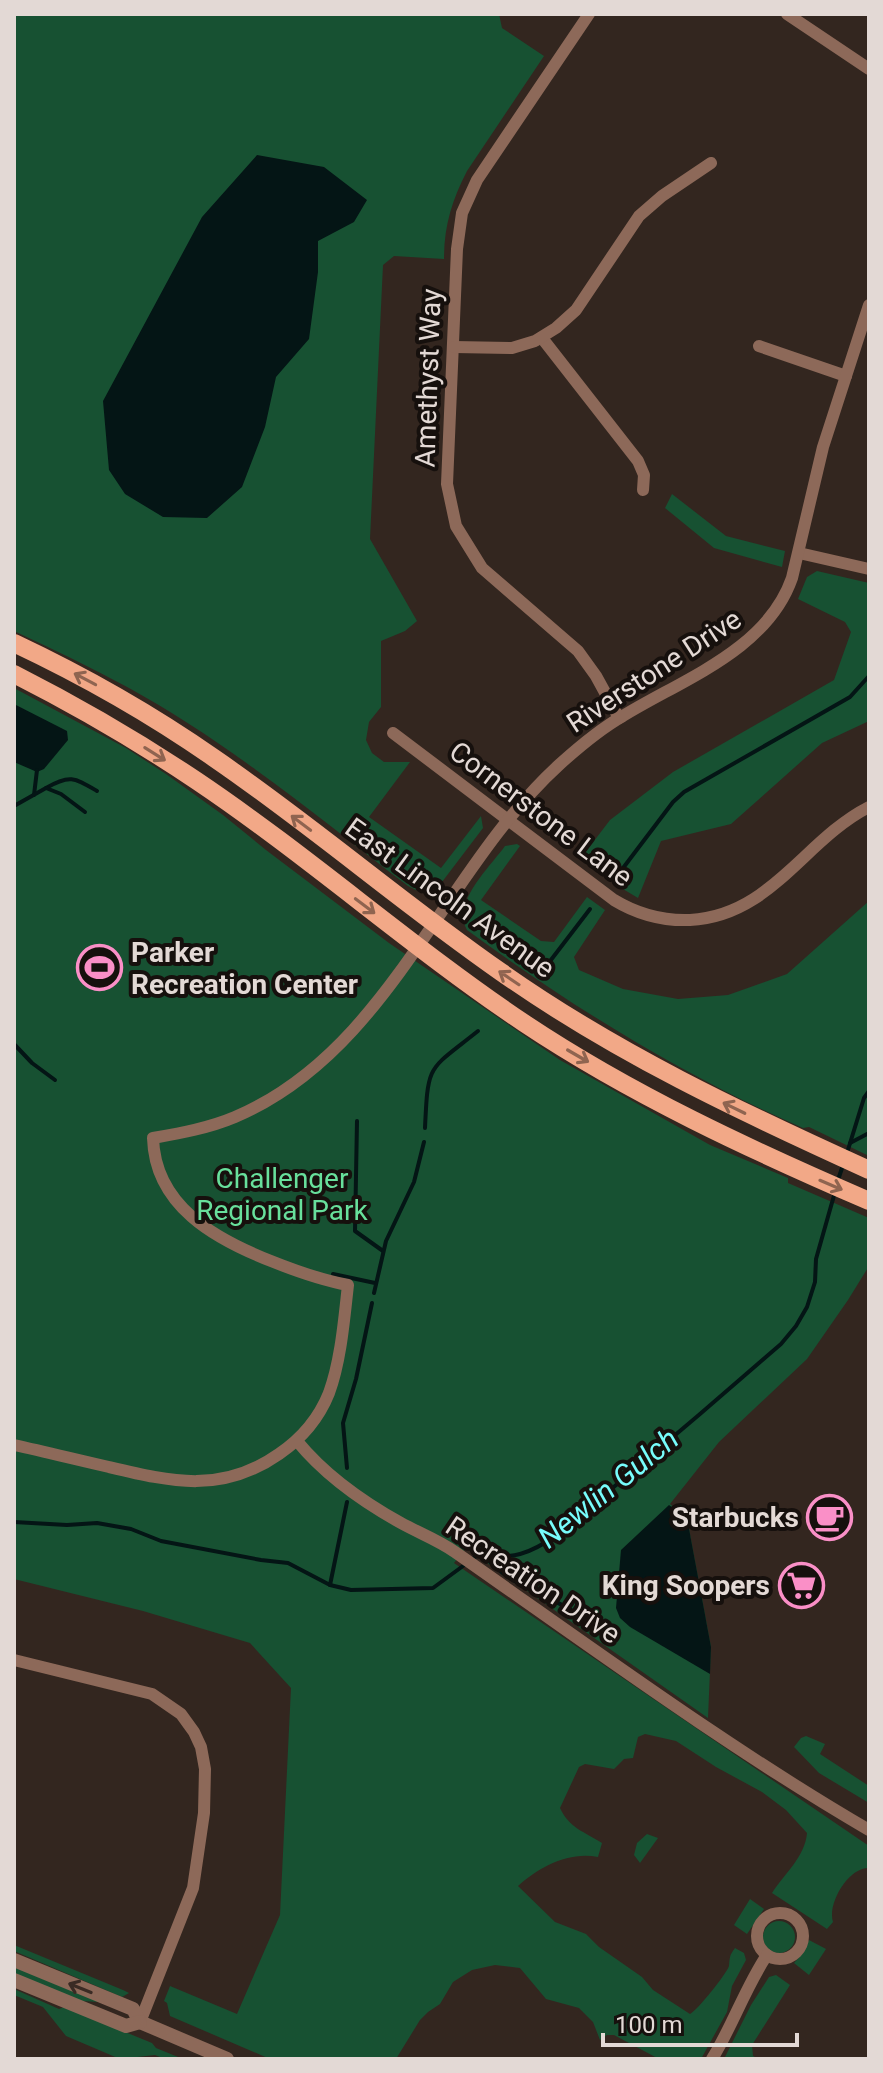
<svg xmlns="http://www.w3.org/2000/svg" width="883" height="2073" font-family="Roboto,sans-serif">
<rect width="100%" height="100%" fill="#33261f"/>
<g fill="#175132">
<path d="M14 14H499L502 28 544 56 467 171C452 200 444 226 444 259L394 256 383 265 370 539 417 621 405 631 381 641V707L369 722 366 740 372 753 384 762H410L369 817 441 868 481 816 483 828 442 882 437 886 418 891 408 886C318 817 229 743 129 688 92 668 53 649 14 631Z"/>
<path d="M672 494 726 536 785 551 782 567 714 548 665 508Z"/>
<path d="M817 571 869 583V721L822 743 731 824 661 841 638 898 623 889 581 858 610 820 673 772 834 680 851 632 845 622 798 599 807 577Z"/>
<path d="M14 688 126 748 166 774 223 815 266 850 389 943 560 1060 710 1145 788 1178V1183L869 1218V1266L848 1300 807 1359 719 1442 670 1504 687 1518 711 1647 708 1718 466 1548 454 1563 869 1846V1868C849 1867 827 1903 833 1922L827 1929 772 1893C784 1874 805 1857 807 1833L786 1810 762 1792 716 1767 676 1741 645 1734 638 1737 633 1758 624 1759 614 1769 585 1764 579 1767 560 1808C569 1828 585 1832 602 1843L598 1857C569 1851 539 1867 518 1886L555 1922 586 1934 599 1947 642 1977 653 1990 690 2014C697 2011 727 1973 729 1966 730 1957 729 1956 735 1948L744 1953 746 1960 732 1986 727 2012 701 2059H659L614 2035H607L600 2040 593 2022 579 2008 546 1999 520 1968 495 1965 472 1970 453 1982 440 2004 428 2012 420 2020 396 2059H270L170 2016 167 2003 164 2001 170 1986 237 2014 280 1915 291 1688 250 1643 143 1611 14 1579Z"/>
<path d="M517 844 520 846 481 900 541 941 554 942 587 897 605 910 574 957 579 970 623 989 678 999 728 995 787 974 869 901V1156L809 1127 803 1128C684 1076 572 1007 467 930 451 903 490 867 505 846Z"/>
<path d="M806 1736 825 1744 820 1754 869 1786V1803L819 1773 796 1749 794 1747 801 1738Z"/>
<path d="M647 1834 658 1838 640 1863 634 1855 637 1843Z"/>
<path d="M750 1899 764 1909 747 1934 734 1925Z"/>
<circle cx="779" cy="1937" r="16"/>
<path d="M809 1940 826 1949 809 1975 794 1963 803 1953Z"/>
<path d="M14 1945 123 1990 129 1993 122 1997 14 1951Z"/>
<path d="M14 1965 100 2002 81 2001 14 1976Z"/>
<path d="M776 1975 790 1985 752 2045 753 2056 759 2059H724L751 2005 769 1977Z"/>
<path d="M14 1989 59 2009 64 2007 152 2043 156 2048 183 2059H165L155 2055 120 2059 66 2036 43 2007 14 1995Z"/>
</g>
<g fill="#041515">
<path d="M257 155 324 167 367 200 354 222 318 241V272L309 339 276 377 265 427 242 487 207 518 163 517 125 494 109 470 103 401 202 217Z"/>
<path d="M14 704 67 731 68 740 44 769 37 772 14 762Z"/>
<path d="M669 1505 687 1518 711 1647 710 1674 630 1627 620 1618 616 1608 621 1550Z"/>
</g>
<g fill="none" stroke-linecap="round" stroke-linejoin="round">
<g stroke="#041515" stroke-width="4">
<path d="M46 788C70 774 75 778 97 791"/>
<path d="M34 795 37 770"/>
<path d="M14 806 46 788 61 794 85 812"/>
<path d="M617 876 673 802 684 792 850 697 869 676"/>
<path d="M544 969 590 909"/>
<path d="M14 1044 32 1063 55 1080"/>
<path d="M357 1121 355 1231 383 1251"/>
<path d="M425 1128C428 1062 428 1071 478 1031"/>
<path d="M850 1143 869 1133"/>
<path d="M847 1153 864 1098 869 1091"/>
<path d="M837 1183 843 1165"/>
<path d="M333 1274 375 1283"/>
<path d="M374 1293 386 1241 414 1182 424 1142"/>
<path d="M347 1468 343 1423 356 1379 372 1303"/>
<path d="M14 1522 67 1525 97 1523 131 1529 161 1541 261 1560 288 1563 330 1585 351 1590 433 1588 478 1555C514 1559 528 1555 557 1535L700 1414 781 1344 796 1326 807 1307 815 1282 816 1259 835 1192"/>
<path d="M484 1555C507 1584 541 1592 571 1610"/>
<path d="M330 1585 347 1502"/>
</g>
<g stroke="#8d6959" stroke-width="12">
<path d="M589 14 477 180 462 213 457 249 447 484 456 526 482 568 578 651 596 676 619 718"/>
<path d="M787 14 869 69"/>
<path d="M542 338 638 461 644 475 643 490"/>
<path d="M759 346 846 376"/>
<path d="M454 347 512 348 535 341 556 328 576 310 639 216 662 196 711 163"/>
<path d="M799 553 869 569"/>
<path d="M393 733 614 900C637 914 663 921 690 920 771 916 804 840 869 807"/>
<path d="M297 1441C324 1474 363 1502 401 1523 419 1533 438 1540 455 1552 591 1647 725 1746 869 1830"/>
<path d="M14 1445C46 1452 78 1460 109 1467 172 1482 222 1494 279 1454 301 1439 319 1418 329 1393 341 1360 344 1320 348 1285 321 1280 296 1271 271 1261 215 1239 155 1206 153 1138 181 1133 209 1128 235 1117 390 1051 442 871 560 764 580 746 600 729 623 716 683 679 767 650 792 578L823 447 869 305"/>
<path d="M14 1660 152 1694 181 1714 194 1732 201 1747 205 1769 204 1813 193 1888 140 2022"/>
<circle cx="780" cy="1936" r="23"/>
<path d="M712 2059C733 2025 745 1988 767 1955"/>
</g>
<g stroke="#8d6959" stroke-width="14">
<path d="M14 1960 133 2009 140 2022 227 2059"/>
<path d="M14 1980 126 2026 140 2022"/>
</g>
<g stroke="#f2a887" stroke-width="18">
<path d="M14 643C84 676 151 714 214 758 312 825 403 904 501 972 616 1053 741 1112 869 1170"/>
<path d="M14 674C77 706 139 742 197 781 310 857 412 948 524 1023 632 1095 751 1150 869 1201"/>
</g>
</g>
<defs><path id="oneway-shaft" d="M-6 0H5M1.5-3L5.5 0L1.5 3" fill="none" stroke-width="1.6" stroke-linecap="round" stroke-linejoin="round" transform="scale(2)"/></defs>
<g stroke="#8f6450">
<use href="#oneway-shaft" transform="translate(85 679) rotate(-152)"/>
<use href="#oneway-shaft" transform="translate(155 754) rotate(32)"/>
<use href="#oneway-shaft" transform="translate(301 823) rotate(-143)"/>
<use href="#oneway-shaft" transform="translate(365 906) rotate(37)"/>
<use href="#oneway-shaft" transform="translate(509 978) rotate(-146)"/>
<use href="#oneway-shaft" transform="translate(578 1056) rotate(30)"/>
<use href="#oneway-shaft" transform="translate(734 1108) rotate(-154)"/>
<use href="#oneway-shaft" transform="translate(831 1185) rotate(23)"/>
</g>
<use stroke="#3a2b24" href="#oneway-shaft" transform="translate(80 1988) rotate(-158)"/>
<defs>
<symbol id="stadium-ring" viewBox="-11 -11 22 22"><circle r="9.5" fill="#16100d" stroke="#fa8fc7" stroke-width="1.5"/><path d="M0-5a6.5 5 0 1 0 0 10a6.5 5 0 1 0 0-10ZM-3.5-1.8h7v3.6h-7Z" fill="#fa8fc7"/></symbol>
<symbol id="cafe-ring" viewBox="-11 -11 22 22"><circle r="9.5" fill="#16100d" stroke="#fa8fc7" stroke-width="1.5"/><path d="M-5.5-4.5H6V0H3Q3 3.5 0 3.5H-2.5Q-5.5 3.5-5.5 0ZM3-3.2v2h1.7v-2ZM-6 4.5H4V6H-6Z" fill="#fa8fc7"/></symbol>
<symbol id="supermarket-ring" viewBox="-11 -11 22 22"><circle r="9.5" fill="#16100d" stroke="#fa8fc7" stroke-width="1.5"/><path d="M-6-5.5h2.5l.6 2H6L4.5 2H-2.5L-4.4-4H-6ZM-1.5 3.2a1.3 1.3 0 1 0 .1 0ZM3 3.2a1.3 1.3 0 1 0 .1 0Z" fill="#fa8fc7"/></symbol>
</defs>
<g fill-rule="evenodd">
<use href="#stadium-ring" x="74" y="942" width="51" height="51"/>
<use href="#cafe-ring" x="804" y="1492" width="51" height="51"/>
<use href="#supermarket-ring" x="776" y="1560" width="51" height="51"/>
</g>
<g text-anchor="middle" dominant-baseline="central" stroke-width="8" stroke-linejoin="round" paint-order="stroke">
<g font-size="28" fill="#e3d9d5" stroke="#16100d">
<text transform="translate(428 378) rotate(-88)">Amethyst Way</text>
<text transform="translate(654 671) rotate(-33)">Riverstone Drive</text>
<text transform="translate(541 814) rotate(37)">Cornerstone Lane</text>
<text transform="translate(450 898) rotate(36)">East Lincoln Avenue</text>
<text transform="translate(533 1580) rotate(34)">Recreation Drive</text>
</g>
<g font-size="28" font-weight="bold" fill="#e3d9d5" stroke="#16100d" text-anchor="end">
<text x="131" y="952" text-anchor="start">Parker<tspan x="131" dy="32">Recreation Center</tspan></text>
<text x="799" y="1517">Starbucks</text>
<text x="770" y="1585">King Soopers</text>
</g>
<g font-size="28" fill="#68e09c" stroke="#16100d">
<text x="282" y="1178">Challenger<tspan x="282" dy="32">Regional Park</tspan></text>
</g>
<g font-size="30" font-style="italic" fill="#77fcfc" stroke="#16100d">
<text transform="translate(608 1488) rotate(-39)">Newlin Gulch</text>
</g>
</g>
<rect width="883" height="2073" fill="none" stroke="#e3d9d5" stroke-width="32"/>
<path d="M603 2033v12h194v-12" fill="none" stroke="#e3d9d5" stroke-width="4"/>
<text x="615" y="2033" font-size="24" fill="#e3d9d5" stroke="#16100d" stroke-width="6" paint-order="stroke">100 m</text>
</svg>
